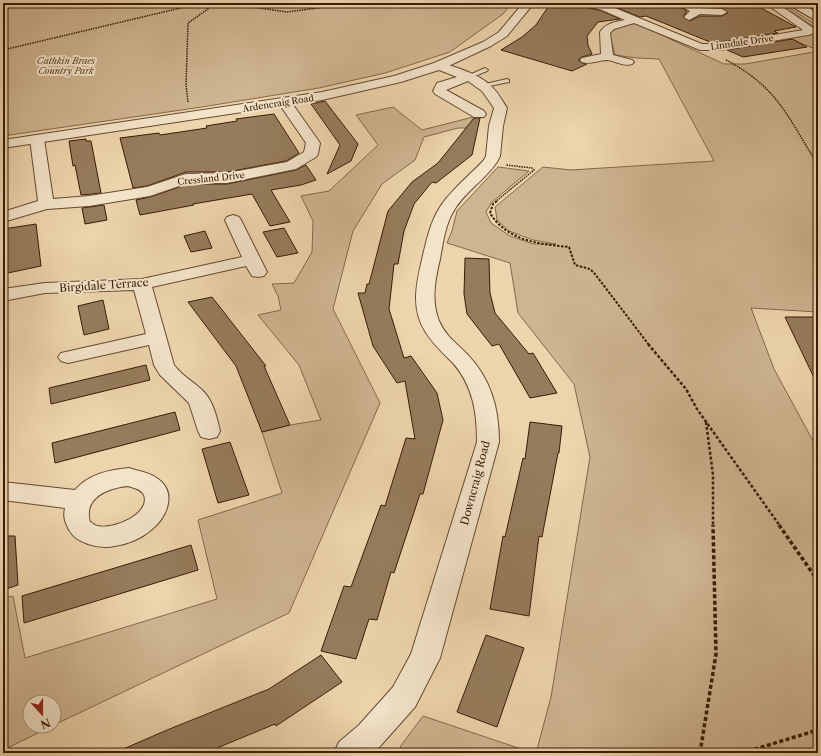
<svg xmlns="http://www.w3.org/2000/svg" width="821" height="756" font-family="'Libre Caslon Text',serif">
<rect width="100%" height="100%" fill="#edd4ac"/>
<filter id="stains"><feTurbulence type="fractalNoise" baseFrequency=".005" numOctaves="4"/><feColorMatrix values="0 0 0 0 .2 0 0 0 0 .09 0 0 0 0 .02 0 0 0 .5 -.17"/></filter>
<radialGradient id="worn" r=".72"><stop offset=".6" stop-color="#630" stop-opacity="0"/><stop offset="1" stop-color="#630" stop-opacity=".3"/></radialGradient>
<g fill="#ceb590" stroke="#83684b">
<path d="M3 3H512L503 14 450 52 385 73 319 88 202 107 3 136Z"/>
<path d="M774 3H782L818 26V312L751 308 774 369 818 450V753H536L551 697 590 457 574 384 518 313 510 263 447 243 452 231 457 211 498 167 529 171 492 202 486 212 491 223 510 236 533 244H556L533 240 509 231 497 220 495 207 543 167 571 170 714 161 659 59 637 58 615 55 609 32C617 24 627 23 638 24L724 64H745L814 52 815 49 789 38 815 33V28L795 14Z"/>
<path d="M393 107 422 130 473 117 476 128H458L424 137 415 160 382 184 353 231 333 309 380 403 289 613 54 725V702H30V726H53L3 750V598L13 596 25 658 217 599 198 520 282 493 262 432 290 425 321 420 299 365 258 315 281 310 278 296 272 284 294 283 312 252 313 221 301 196 329 191 378 145 356 115Z"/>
<path d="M423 716 533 753H404L400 747Z"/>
</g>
<g fill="#967c5c" stroke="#381c06">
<path d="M605 3H673L687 11 683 17 690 21 700 16H722L728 13 722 8 700 7 692 3H752L796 27 774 31 778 33 720 42H710L661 22 646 16 640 17Z"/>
<path d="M550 4 586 7 602 11 620 19 598 22 587 36 588 45 592 54 582 57 578 60 582 63 587 64 572 71 501 50 522 37 536 25Z"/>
<path d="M792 39 807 47 743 57 727 50Z"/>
<path d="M325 101 358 144 351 161 327 174 340 145 311 104Z"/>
<path d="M274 114 299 153 286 161 227 172H186L147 186 133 188 120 138 159 133 160 135 207 128 206 126 237 121 236 119Z"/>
<path d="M474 118H480L472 155 436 183 432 182 414 204 404 231 398 264H394L389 309 404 358 411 356 437 393 443 420 423 494H420L394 573 391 572 377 620 369 619 356 659 321 651 344 586 351 587 381 505 385 506 406 438 415 439 405 381 397 383 373 346 358 293H365L367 284H369L388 211 412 182 438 163Z"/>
<path d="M86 139V141H91L101 193 81 195 75 165 73 166 69 141Z"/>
<path d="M306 165 316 180 301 185 271 190 290 222 270 226 252 194 193 204 194 205 140 215 136 200 150 197 188 184H227L296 170Z"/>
<path d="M104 205 107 220 85 224 82 208Z"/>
<path d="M36 224 41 266 3 274V229Z"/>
<path d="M284 228 298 253 277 257 263 232Z"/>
<path d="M205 231 212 248 191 252 184 236Z"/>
<path d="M465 258 489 259 490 293 495 313 529 354 533 353 557 393 530 398 499 344 492 346 467 314 464 294Z"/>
<path d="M212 297 266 366H264L290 425 262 432 236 366 188 302Z"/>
<path d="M103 300 109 329 84 335 78 306Z"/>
<path d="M785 317H814L818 325V386Z"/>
<path d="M146 365 150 380 51 404 49 388Z"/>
<path d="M175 412 180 430 55 463 52 443Z"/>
<path d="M530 422 562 426 559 453H558L542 537 539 536 529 616 490 609 503 536 505 537 523 458 525 459Z"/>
<path d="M230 442 249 495 218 503 202 449Z"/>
<path d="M3 536H15L18 585 3 590Z"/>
<path d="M191 545 198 570 24 623 22 596Z"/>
<path d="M486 635 524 648 497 727 457 712Z"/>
<path d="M321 655 342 682 276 726 275 724 205 753H114L167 730 269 689Z"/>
</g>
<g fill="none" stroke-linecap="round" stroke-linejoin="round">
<defs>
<g id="service">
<path d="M485 68 488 70 487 71 470 78 465 77Z"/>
<path d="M507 79 509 80V82L484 87 481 85Z"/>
</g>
<g id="minor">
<path d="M582 3H599L610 6 702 44H720L803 30 765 3H777L816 30 812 34 808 35 720 50H700L634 23 614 29 610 33 613 55 632 60 634 62 632 64C624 67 616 61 607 60 599 60 590 65 582 62L580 60 582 58 601 54 600 32C606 23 615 22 625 20L602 10 584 5Z"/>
<path d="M674 3H688L700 8 722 9 727 12 722 15 700 14 689 20 684 17 690 11Z"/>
<path d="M438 62C455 67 477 73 490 85 497 91 502 100 507 108L503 126 500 156 497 162C485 180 464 192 453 212 445 226 443 243 440 259 435 280 431 300 439 321 445 335 457 344 467 354 491 379 499 408 499 442L440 658 415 707 374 753H334L339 742 359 725 393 687 411 654 477 442C477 412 473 386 453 363 443 353 432 343 425 331 410 307 417 281 423 255 427 238 431 221 440 207 452 189 469 176 484 160L486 156 489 126 494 108 482 91 468 81 446 90 484 111 486 114 484 117H474L435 94 433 91 437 83 457 77 434 68 432 66 434 64Z"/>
<path d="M284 98 289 99 320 143 318 154 316 157 296 169 291 170 227 183H188L150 196 89 206 47 209 3 222V212L38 201 30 139 32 136 37 135 42 136 44 139 53 199 89 196 147 187 186 174 227 173 287 162 304 152 306 143 278 102 279 99Z"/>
<path d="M233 215 239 217 241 220 267 272 264 276 258 277 252 276 246 266 152 287 174 365C183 377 196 383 205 393 214 404 217 418 220 431L217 437 209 439 201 437 198 431 189 403 160 375 154 365 149 345 68 363 61 361 58 357 61 353 146 334 134 290 45 293 3 301V289L45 283 142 279 242 257 225 220 227 217Z"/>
<path d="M129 468C137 471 148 472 155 477 178 490 168 517 151 530 142 538 128 544 115 546 106 548 97 547 88 544 80 541 74 538 69 530 65 522 63 517 65 508L3 500V482L75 490C89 474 109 470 129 468ZM128 486C134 488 141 489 144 495 151 514 113 530 98 526 95 526 93 523 90 522 83 497 109 488 128 486Z"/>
</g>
<path id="tertiary" d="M523 3H534L507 36 491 46 442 69 401 82 322 100 3 148V140L322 92 394 76 434 63 483 42 499 32Z"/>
<path id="secondary" d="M786 3C801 3 806 5 818 14V22Z"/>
</defs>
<use href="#service" stroke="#654a30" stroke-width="2"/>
<use href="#minor" stroke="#654a30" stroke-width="2"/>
<use href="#tertiary" stroke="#654a30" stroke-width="2"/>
<use href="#secondary" stroke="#381c06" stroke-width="2"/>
<g stroke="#381c06" stroke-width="1.5" stroke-dasharray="1.5 1" stroke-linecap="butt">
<path d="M225 3 287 12 354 3"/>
<path d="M3 50 189 6 211 3"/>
<path d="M726 60C779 88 788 118 818 165"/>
<path d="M188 102 186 85 188 23 208 9 200 4"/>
<path d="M495 202 534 170 532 168 506 165"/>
</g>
<path stroke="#381c06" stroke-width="2" stroke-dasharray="2.5 1.5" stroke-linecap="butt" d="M497 201 493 204 490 213C507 241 539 244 569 247L575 265 590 269 595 274 649 345"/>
<g stroke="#381c06" stroke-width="2.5" stroke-dasharray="3 2" stroke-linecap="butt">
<path d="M648 344 686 389 697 409 780 526"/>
<path d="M706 422 713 475V526"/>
</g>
<g stroke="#381c06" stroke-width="3.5" stroke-dasharray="4 2.5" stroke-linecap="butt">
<path d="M779 525 818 581"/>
<path d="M700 753 716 654 713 525"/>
<path d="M742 753 818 730"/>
</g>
<use href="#service" fill="#f3e3c9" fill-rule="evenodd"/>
<use href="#minor" fill="#f3e3c9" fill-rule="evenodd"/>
<use href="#tertiary" fill="#f3e3c9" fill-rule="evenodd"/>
<use href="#secondary" fill="#f3e3c9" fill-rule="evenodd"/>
</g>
<g text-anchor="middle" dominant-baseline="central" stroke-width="4" stroke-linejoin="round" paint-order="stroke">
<g font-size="9" fill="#381c06" stroke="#f3e3c9">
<text transform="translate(742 42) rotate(-8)">Linndale Drive</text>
<text transform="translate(278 103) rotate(-9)">Ardencraig Road</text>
<text transform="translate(211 178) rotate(-6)">Cressland Drive</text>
</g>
<g font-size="9" font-style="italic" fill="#5e4228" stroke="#f3e3c9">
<text x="66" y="60">Cathkin Braes<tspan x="66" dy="10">Country Park</tspan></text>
</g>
<g font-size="11" fill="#381c06" stroke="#f3e3c9">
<text transform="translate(104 285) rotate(-4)">Birgidale Terrace</text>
<text transform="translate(475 483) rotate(-75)">Downcraig Road</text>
</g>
</g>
<rect width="821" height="756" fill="none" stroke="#edd4ac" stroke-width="16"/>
<rect x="4" y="4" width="813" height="748" fill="none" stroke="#381c06" stroke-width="2"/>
<rect x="8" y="8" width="805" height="740" fill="none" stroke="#381c06"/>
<g transform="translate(42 714) rotate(159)"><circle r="19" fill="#f3e3c9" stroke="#a8937b"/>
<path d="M0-3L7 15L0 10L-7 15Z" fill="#8f2418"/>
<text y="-6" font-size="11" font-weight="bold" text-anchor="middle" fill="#381c06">N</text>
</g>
<rect width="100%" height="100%" filter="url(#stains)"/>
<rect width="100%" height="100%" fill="url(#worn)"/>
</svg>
